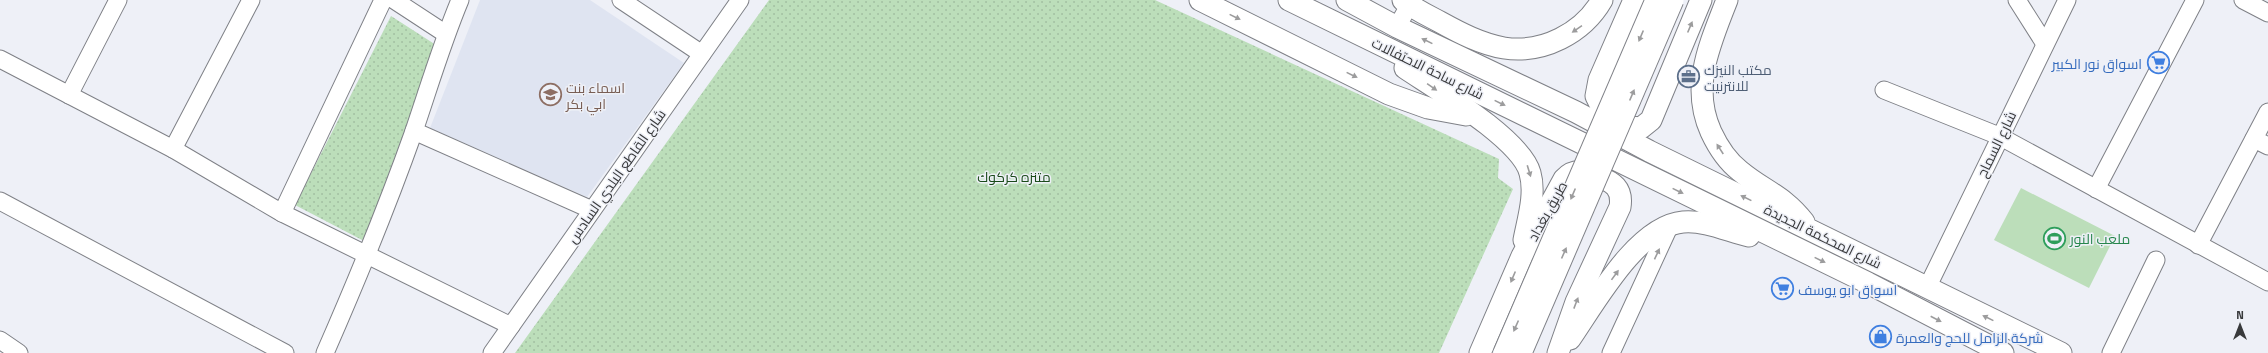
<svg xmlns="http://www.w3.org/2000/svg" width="2268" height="353" font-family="'Titillium Web',Cairo,sans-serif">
<defs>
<pattern id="park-dots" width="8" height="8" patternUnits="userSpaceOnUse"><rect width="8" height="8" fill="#bcdeba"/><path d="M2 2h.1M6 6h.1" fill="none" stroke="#a2bfa1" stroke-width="1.8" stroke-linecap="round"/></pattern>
</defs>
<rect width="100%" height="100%" fill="#eef0f7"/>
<path fill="#dfe4f1" d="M480 0H590L684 63 587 197 430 128Z"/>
<g fill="url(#park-dots)">
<path d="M769 0H1155L1499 159 1498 178 1513 189 1439 353H515Z"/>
<path d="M391 16 436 45 364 241 295 205Z"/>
</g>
<path fill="#bcdeba" d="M2021 188 2115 236 2089 288 1994 240Z"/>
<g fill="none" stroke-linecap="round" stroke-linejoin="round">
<defs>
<g id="minor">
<path d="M394 0 446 34"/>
<path d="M621 0 702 54"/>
<path d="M2017 0 2045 44"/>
<path d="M2243 0 2268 13"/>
<path d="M1397 27 1412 0"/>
<path d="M0 59 173 149 282 213 511 326"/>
<path d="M1884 90 1999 136 2268 282"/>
<path d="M69 95 118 0"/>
<path d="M414 131 592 210"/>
<path d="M2254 139 2268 146"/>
<path d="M173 149 251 0"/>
<path d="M2096 189 2195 0"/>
<path d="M0 201 285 353"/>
<path d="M282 213 383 0"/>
<path d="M2198 245 2268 112"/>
<path d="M1927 288 2067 0"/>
<path d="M0 340 19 353"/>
<path d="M325 353C357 280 387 207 414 131 429 87 442 43 460 0"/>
<path d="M492 353 740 0"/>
<path d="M1611 353 1670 225"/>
<path d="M2111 353 2156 260"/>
</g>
<g id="major">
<path d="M1200 0 1389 94 1428 108 1466 115"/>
<path d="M1289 0 1868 283 2003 353"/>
<path d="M1347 0 1397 27 1576 112 1649 151 2061 353"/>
<path d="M1403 0C1414 9 1427 15 1440 22 1460 33 1481 44 1504 48 1543 54 1583 33 1602 0"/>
<path d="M1634 0 1599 80 1596 96 1603 110 1629 127 1641 128 1651 120 1701 0"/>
<path d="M1727 0C1710 44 1690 86 1711 132 1718 147 1727 161 1740 171 1764 191 1783 195 1804 222"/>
<path d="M1405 68C1436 89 1521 139 1530 173 1536 194 1528 219 1524 240"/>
<path d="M1570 339C1595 303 1637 226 1683 222 1705 220 1728 231 1749 236"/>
<path d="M1480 353 1522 256 1564 179C1574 168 1584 171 1597 176 1613 182 1623 188 1620 207L1576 302 1558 353"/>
</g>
</defs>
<use href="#minor" stroke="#7f8187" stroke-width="19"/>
<use href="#major" stroke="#7f8187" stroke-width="23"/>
<use href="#minor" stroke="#fff" stroke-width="17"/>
<use href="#major" stroke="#fff" stroke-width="21"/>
<defs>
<g id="major-bridge">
<path d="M1504 353 1656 0"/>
<path d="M1521 353 1673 0"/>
</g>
</defs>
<use href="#major-bridge" stroke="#7f8187" stroke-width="23" stroke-linecap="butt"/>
<use href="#major-bridge" stroke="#fff" stroke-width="21"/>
</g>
<defs><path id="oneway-solid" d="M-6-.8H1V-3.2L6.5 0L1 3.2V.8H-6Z"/></defs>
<g fill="#9c9c9d">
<use href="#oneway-solid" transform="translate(1235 17) rotate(26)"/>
<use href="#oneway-solid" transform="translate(1690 27) rotate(-67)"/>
<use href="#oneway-solid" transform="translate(1577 29) rotate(146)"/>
<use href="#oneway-solid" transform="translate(1641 36) rotate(113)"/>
<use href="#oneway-solid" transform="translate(1427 41) rotate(-154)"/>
<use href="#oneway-solid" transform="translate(1352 75) rotate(26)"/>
<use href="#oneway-solid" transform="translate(1432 87) rotate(35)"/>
<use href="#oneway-solid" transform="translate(1632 95) rotate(-67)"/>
<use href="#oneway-solid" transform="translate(1500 103) rotate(26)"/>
<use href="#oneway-solid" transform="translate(1720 149) rotate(-123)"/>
<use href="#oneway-solid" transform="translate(1529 171) rotate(73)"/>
<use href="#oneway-solid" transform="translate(1678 191) rotate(26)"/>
<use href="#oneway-solid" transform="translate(1573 194) rotate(113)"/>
<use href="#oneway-solid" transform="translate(1746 198) rotate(-154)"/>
<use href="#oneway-solid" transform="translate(1564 253) rotate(-66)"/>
<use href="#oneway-solid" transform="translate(1657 254) rotate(-65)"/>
<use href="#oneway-solid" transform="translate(1820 260) rotate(26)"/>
<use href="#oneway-solid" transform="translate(1615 275) rotate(-54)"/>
<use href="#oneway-solid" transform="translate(1513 277) rotate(113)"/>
<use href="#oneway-solid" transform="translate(1576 303) rotate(-69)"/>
<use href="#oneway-solid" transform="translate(1988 318) rotate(-154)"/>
<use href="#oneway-solid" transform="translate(1936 319) rotate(27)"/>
<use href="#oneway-solid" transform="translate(1516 326) rotate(114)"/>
</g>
<defs>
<symbol id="supermarket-ring" viewBox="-11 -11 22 22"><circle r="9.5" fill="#eef0f7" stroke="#3f7fe0" stroke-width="1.5"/><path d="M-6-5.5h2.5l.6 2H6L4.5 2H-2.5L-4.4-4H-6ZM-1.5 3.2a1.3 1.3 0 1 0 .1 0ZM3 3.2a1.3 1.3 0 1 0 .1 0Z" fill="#3f7fe0"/></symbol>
<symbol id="office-ring" viewBox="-11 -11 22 22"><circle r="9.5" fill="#eef0f7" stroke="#5c6f8a" stroke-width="1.5"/><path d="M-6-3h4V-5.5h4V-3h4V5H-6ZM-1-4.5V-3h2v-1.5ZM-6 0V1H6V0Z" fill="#5c6f8a"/></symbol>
<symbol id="school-ring" viewBox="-11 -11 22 22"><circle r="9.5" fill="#eef0f7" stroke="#8d6e63" stroke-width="1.5"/><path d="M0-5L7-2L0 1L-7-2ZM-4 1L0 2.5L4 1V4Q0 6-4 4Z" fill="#8d6e63"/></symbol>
<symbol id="stadium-ring" viewBox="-11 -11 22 22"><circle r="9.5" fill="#eef0f7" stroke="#2e9e5b" stroke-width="1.5"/><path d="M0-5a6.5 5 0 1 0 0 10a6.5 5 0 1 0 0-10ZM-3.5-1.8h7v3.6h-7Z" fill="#2e9e5b"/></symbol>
<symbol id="shop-ring" viewBox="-11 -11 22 22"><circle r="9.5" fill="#eef0f7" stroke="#3f7fe0" stroke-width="1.5"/><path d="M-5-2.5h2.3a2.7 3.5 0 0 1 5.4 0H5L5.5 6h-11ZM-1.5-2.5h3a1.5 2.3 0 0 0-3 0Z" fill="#3f7fe0"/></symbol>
</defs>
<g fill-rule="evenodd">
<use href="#supermarket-ring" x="2146" y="50" width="25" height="25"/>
<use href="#office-ring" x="1676" y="64" width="25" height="25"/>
<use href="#school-ring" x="538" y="82" width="25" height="25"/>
<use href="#stadium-ring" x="2042" y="226" width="25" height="25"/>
<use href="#supermarket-ring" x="1770" y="276" width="25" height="25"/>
<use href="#shop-ring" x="1868" y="324" width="25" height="25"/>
</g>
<g text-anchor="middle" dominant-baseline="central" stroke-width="3" stroke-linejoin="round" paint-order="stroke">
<g font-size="14" fill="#366cbe" stroke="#eef0f7" text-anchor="start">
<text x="2142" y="63" text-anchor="end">اسواق نور الكبير</text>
<text x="1798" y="289">اسواق ابو يوسف</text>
<text x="1896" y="337">شركة الزامل للحج والعمرة</text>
</g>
<g font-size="14" fill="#38393b" stroke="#eef0f7">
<text transform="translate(1428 68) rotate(26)">شارع ساحة الاحتفالات</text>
<text transform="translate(1996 144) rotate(-64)">شارع السماح</text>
<text transform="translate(616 176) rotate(-55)">شارع القاطع البلدي السادس</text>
<text transform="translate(1547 211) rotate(-61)">طريق بغداد</text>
<text transform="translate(1823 236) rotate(26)">شارع المحكمة الجديدة</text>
</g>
<g font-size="14" fill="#4e5e75" stroke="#eef0f7" text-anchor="start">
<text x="1704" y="69">مكتب النيزك<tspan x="1704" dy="16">للانترنيت</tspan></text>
</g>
<g font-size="14" fill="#785e54" stroke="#eef0f7" text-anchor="start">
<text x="566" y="87">اسماء بنت<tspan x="566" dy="16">ابي بكر</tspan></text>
</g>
<g font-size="14" fill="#1a4b1a" stroke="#eef0f7">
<text x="1014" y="176">متنزه كركوك</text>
</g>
<g font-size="14" fill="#27864d" stroke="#eef0f7" text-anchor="start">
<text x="2070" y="238">ملعب النور</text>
</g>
</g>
<g transform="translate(2240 325)" stroke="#eef0f7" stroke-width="3" paint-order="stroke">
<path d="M0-3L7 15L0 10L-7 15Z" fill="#38393b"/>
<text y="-6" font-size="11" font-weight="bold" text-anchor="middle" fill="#38393b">N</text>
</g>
</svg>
